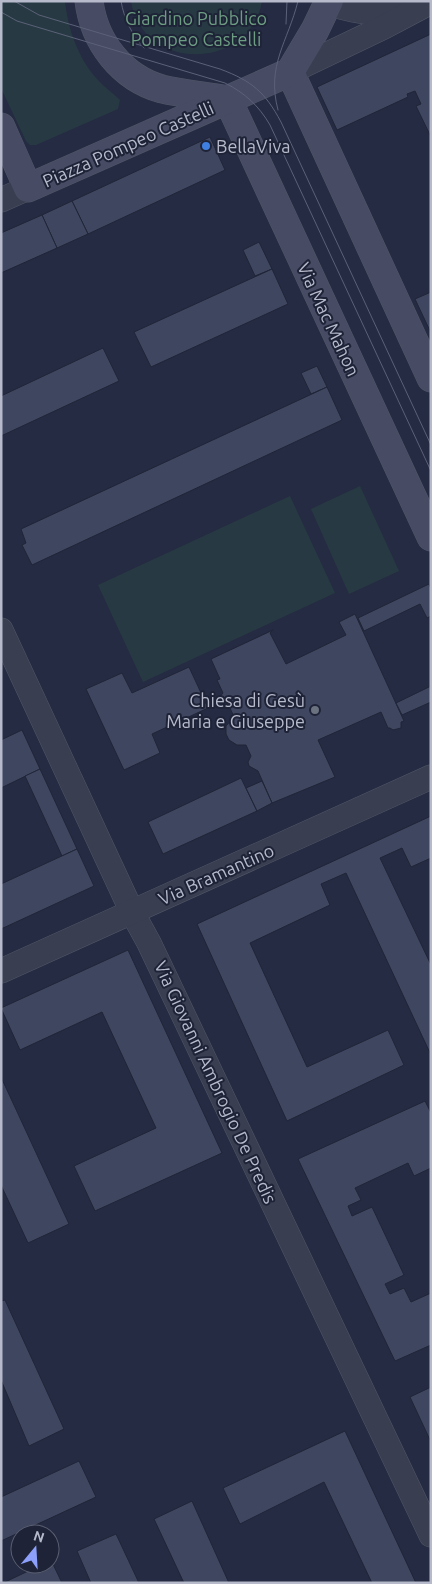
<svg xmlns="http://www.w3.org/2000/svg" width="432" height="1584" font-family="Ubuntu,sans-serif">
<rect width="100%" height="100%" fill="#252b42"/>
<g fill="#273a43">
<path d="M1 1H65C68 29 78 58 97 79 104 87 113 93 120 100L118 109 36 145H30L26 141 1 88Z"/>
<path d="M131 1H262C250 72 142 72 131 1Z"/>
<path d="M360 486 399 571 349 594 311 509Z"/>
<path d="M290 496 335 593 143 682 98 585Z"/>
</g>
<g fill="#3f465f" stroke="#202538">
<path d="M431 34V137L416 106 421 104 415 91 407 94 408 97 337 130 317 87Z"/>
<path d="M210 137 225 170 88 234 72 201Z"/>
<path d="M72 201 88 234 57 248 42 215Z"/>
<path d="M42 215 57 248 1 273V233Z"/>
<path d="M259 242 272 269 255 276 243 250Z"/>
<path d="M272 269 288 304 151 367 134 332Z"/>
<path d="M431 292V333L415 299Z"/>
<path d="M103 348 119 381 1 436V396Z"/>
<path d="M317 366 327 387 311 394 301 373Z"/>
<path d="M327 387 342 420 32 565 22 545 26 543 21 529Z"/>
<path d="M429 584 431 589V616L427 618 420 604 364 631 358 618Z"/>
<path d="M355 614 404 721 401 722V728L393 730 390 728H388L381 712 318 740 335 777 272 803 258 771 249 766 248 762 251 756 246 745H237L229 740 226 734V726L234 717 230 708 220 705V697L223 693 217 680 220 679 211 659 273 630 270 633 286 664 346 635 339 622Z"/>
<path d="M189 667 208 708 152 734 160 753 124 770 86 689 122 673 132 693Z"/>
<path d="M431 686V702L402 715 396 703Z"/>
<path d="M22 730 40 769 1 788V740Z"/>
<path d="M40 769 77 849 62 856 25 776Z"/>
<path d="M241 778 257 811 163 854 148 822Z"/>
<path d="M262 781 272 803 257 811 246 788Z"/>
<path d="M431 816V858L411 867 402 848 380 858 431 965V1055L346 873 321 884 330 905 250 943 307 1067 388 1030 404 1065 287 1121 197 924Z"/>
<path d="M77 849 94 886 1 929V884Z"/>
<path d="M128 950 222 1153 95 1211 74 1166 156 1128 102 1012 20 1050 1 1008Z"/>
<path d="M1 1077 69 1224 28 1243 1 1185Z"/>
<path d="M425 1101 431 1113V1168L414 1176 408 1163 355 1188 361 1200 348 1206 352 1216 372 1207 404 1275 385 1284 390 1294 404 1288 411 1302 431 1293V1345L395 1361 298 1159Z"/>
<path d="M5 1300 64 1429 29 1446 1 1380V1301Z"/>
<path d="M431 1387V1442L410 1397Z"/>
<path d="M345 1431 416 1583H372L324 1482 240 1524 223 1488Z"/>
<path d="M79 1461 96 1497 1 1541V1497Z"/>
<path d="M192 1501 229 1583H184L154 1519Z"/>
<path d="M116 1534 139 1583H91L77 1551Z"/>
<path d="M51 1560 62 1583H3L43 1564H50Z"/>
</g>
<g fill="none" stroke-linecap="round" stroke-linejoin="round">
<defs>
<g id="minor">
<path d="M328 4C346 8 365 15 383 11 391 10 399 6 406 4"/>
<path d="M290 72 384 27 431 2"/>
<path d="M1 200 28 188"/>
<path d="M1 630 132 912 149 943 431 1535"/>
<path d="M1 971 431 777"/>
</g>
<g id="secondary">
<path d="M89 1C94 42 122 78 162 89 183 94 206 96 228 100"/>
<path d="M290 72 431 378"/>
<path d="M228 100 431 537"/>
<path d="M1 127 28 188 290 72 315 30 329 1"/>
</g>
</defs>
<use href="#minor" stroke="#515668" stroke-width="25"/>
<use href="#secondary" stroke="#515668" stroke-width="29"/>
<use href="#minor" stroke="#393e51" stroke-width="24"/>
<use href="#secondary" stroke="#474c64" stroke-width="28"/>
<g stroke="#5b6178" stroke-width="1">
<path d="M14 1 39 15 220 69C252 81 265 92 281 122L431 445"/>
<path d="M121 1C124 19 132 35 144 48"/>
<path d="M1 12 17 21 37 27 225 83C245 93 259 106 270 125L431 471"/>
<path d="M286 24 287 1"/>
<path d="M278 110C266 65 288 42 298 1"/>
</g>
</g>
<circle fill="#3f7fe0" stroke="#1e2337" stroke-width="2" cx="206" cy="146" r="5"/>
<circle fill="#6b7280" stroke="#1e2337" stroke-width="2" cx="315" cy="710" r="5"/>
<g text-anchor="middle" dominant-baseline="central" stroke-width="4" stroke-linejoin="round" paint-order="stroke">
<g font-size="18" fill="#6d9d82" stroke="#1e2337">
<text x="196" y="18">Giardino Pubblico<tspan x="196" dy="21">Pompeo Castelli</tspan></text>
</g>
<g font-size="18" fill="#b6bacb" stroke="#1e2337">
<text transform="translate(128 144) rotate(-24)">Piazza Pompeo Castelli</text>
<text transform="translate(329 319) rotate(65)">Via Mac Mahon</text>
<text transform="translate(216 874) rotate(-24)">Via Bramantino</text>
<text transform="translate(216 1082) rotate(65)">Via Giovanni Ambrogio De Predis</text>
</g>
<g font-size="18" fill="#b6bacb" stroke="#1e2337" text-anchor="start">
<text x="216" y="146">BellaViva</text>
<text x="305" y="700" text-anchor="end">Chiesa di Gesù<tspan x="305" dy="21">Maria e Giuseppe</tspan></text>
</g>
</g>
<rect width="432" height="1584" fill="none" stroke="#b6bacb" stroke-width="5"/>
<g transform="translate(35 1549) rotate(18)"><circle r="24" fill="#1e2337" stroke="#5b5f72"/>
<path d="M0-4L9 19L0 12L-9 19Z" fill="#8ca0fb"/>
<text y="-8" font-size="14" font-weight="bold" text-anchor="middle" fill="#b6bacb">N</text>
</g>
</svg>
